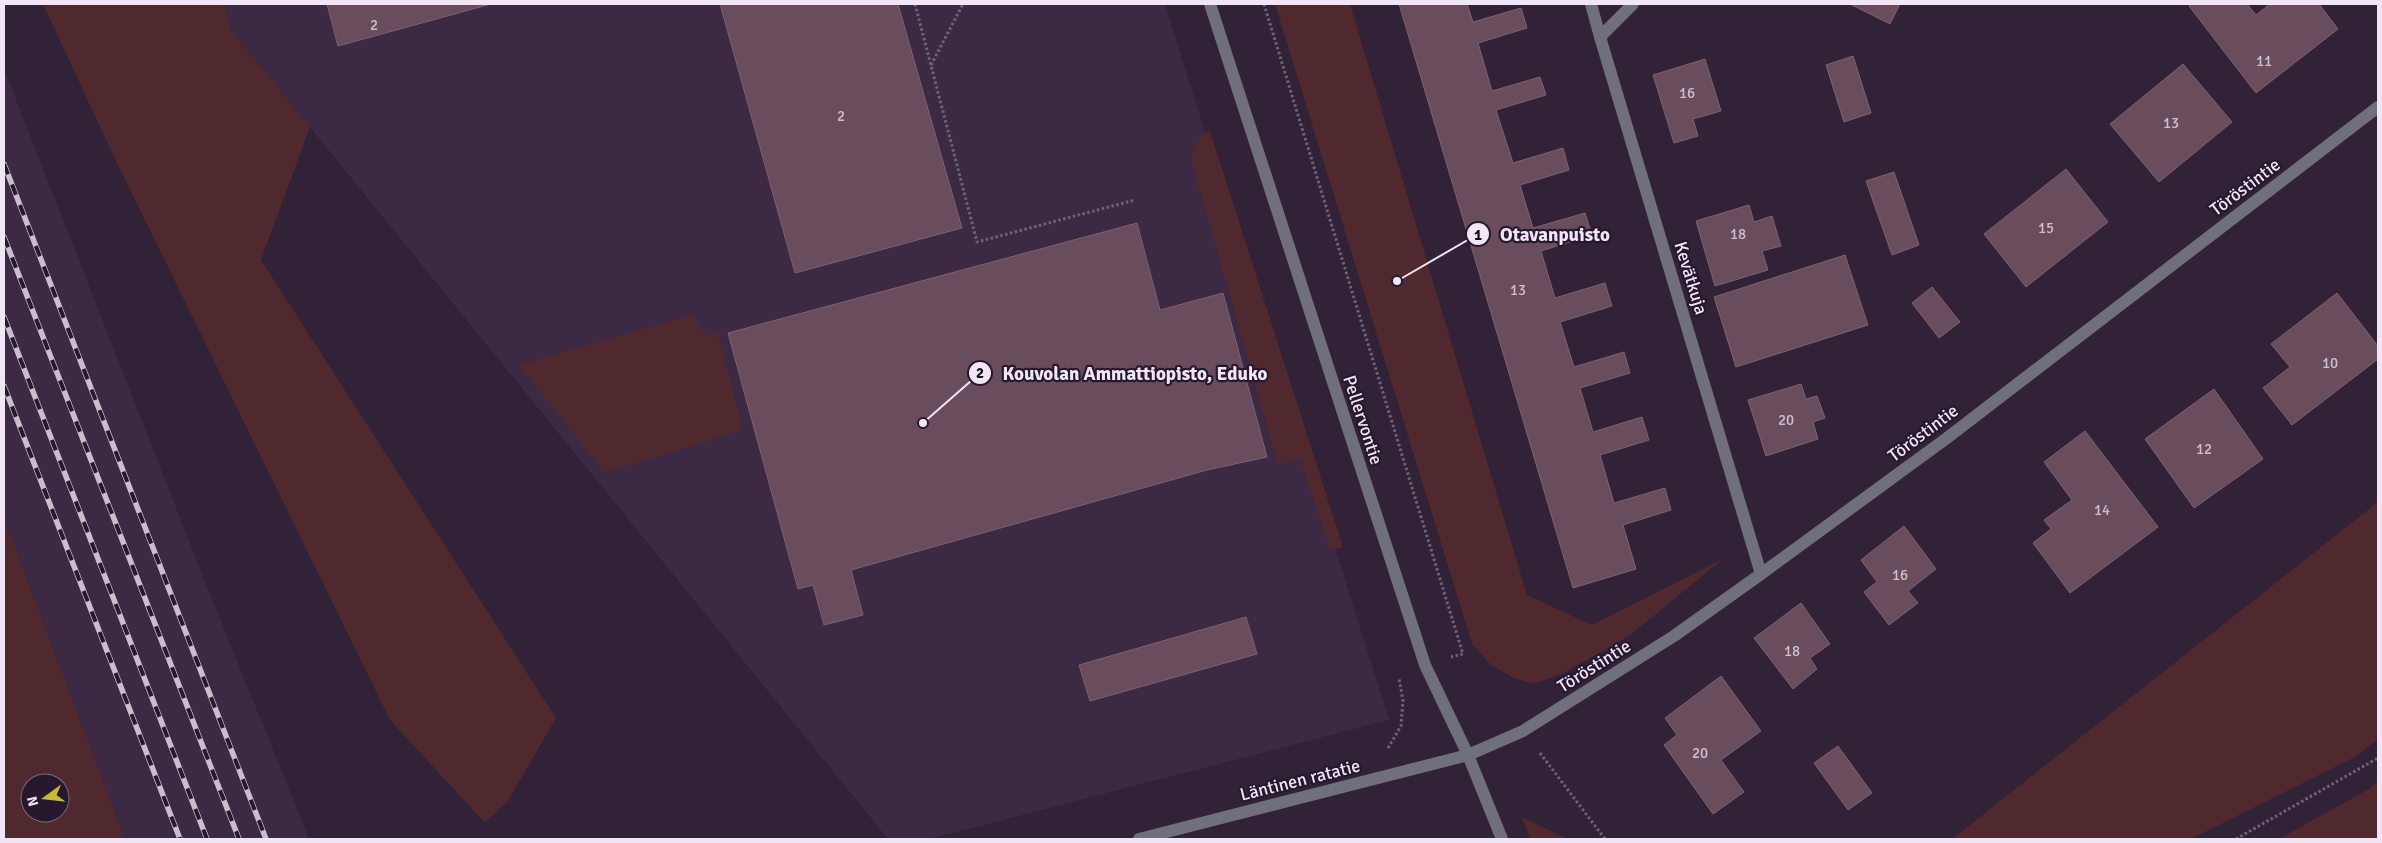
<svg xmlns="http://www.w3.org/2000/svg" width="2382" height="843" font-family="Signika,sans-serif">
<rect width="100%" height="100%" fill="#312237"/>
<g fill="#3c2944">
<path d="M224 4H1165L1389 720 929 839H888L231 30Z"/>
<path d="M4 69 202 574 309 839H125L4 518Z"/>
</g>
<g fill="#4f292d" fill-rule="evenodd">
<path d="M43 4H224L231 30 310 127 261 260 556 718 508 801 485 823 390 720 114 157Z"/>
<path d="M1275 4H1350L1527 595 1592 625 1723 559 1629 636 1564 673 1534 684 1514 678 1491 665 1472 644Z"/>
<path d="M1210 131 1343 547 1331 551 1300 459 1278 465 1191 159C1193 144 1197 138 1210 131Z"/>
<path d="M693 315 705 336 717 331 743 430 605 473 519 365Z"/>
<path d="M2378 502V739L2355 757 2191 839H1952Z"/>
<path d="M4 518 125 839H4ZM30 783H60V813H30Z"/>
<path d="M2378 782V839H2279L2367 790Z"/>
<path d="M1522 817 1567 839H1530Z"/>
</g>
<g fill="#694d5c" stroke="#7e6271">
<path d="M327 4H491L338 46Z"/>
<path d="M720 4H898L962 228 795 273Z"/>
<path d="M1399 4H1467L1473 22 1521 8 1527 28 1478 43 1492 91 1540 77 1546 95 1496 110 1513 163 1563 148 1569 170 1520 185 1533 228 1585 213 1592 235 1541 251 1555 298 1605 283 1612 306 1560 322 1574 367 1624 352 1630 373 1580 388 1593 432 1642 417 1649 440 1600 455 1614 503 1665 488 1671 510 1623 525 1636 569 1573 588Z"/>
<path d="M1850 4H1900L1890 24Z"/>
<path d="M2192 4H2247L2256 15 2270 4H2319L2338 29 2256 93 2189 6Z"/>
<path d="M1853 56 1871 113 1844 122 1826 65Z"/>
<path d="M1705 59 1721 111 1693 119 1698 136 1674 143 1653 75Z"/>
<path d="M2183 64 2232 122 2159 182 2110 124Z"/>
<path d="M2066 169 2108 222 2026 287 1984 234Z"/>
<path d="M1894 172 1919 245 1892 255 1866 181Z"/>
<path d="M1749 205 1754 222 1772 216 1781 246 1762 251 1768 270 1715 286 1696 221Z"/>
<path d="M1137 223 1160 310 1223 293 1267 457 1207 470 851 570 863 615 824 625 813 585 798 589 728 333Z"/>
<path d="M1845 255 1868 325 1736 367 1714 297Z"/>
<path d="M1932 287 1960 322 1939 338 1912 303Z"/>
<path d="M2337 293 2378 346V359L2292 425 2263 388 2290 367 2271 344Z"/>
<path d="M1801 384 1806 399 1817 396 1825 418 1813 422 1818 439 1766 456 1748 400Z"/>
<path d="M2214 389 2263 459 2194 508 2145 439Z"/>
<path d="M2085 431 2158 527 2070 593 2033 543 2051 529 2044 520 2072 500 2044 462Z"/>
<path d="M1904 526 1936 569 1908 591 1918 603 1889 625 1864 592 1877 582 1861 560Z"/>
<path d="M1801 603 1830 644 1810 658 1817 669 1793 689 1754 638Z"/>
<path d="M1246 617 1257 654 1090 701 1079 665Z"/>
<path d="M1721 676 1761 731 1721 760 1744 792 1713 814 1664 745 1677 735 1665 718Z"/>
<path d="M1838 746 1872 793 1848 810 1814 763Z"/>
</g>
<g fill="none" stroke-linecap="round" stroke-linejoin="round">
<g stroke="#716376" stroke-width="3" stroke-dasharray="2.5 2.5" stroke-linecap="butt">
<path d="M915 4 977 242 1135 200"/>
<path d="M1264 4 1463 654 1451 657"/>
<path d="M931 65 963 4"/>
<path d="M1388 748 1401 726 1403 701 1399 678"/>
<path d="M1540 753 1605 839"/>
<path d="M2236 839 2378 758"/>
</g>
<g stroke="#70707d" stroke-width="12">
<path d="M1210 4 1425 665 1468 755 1502 839"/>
<path d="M1591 4 1600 37"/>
<path d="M1633 4 1600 37 1761 574"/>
<path d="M1139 839 1468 755 1523 731 1674 636 1761 574 1947 438 2378 107"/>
</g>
<defs>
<g id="rail">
<path d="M4 164 266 839"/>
<path d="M4 237 239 839"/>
<path d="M4 317 207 839"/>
<path d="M4 386 180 839"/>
</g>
</defs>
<use href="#rail" stroke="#c9bece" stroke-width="5.5"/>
<use href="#rail" stroke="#27192d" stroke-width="4" stroke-dasharray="11" stroke-linecap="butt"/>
</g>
<g text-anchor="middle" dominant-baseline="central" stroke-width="4.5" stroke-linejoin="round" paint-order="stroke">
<g font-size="15" fill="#cec0cf">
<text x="374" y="25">2</text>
<text x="2264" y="61">11</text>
<text x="1687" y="93">16</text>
<text x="841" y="116">2</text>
<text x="2171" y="123">13</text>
<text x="2046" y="228">15</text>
<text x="1738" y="234">18</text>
<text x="1518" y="290">13</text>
<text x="2330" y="363">10</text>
<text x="1786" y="420">20</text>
<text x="2204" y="449">12</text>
<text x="2102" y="510">14</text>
<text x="1900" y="575">16</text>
<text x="1792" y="651">18</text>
<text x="1700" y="753">20</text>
</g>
<g font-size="18" fill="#f0e6f5" stroke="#27192d">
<text transform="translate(2245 187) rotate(-37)">Töröstintie</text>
<text transform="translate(1691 278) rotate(73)">Kevätkuja</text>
<text transform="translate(1363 420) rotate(72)">Pellervontie</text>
<text transform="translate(1923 433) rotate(-37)">Töröstintie</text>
<text transform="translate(1594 666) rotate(-32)">Töröstintie</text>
<text transform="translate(1300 780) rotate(-14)">Läntinen ratatie</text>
</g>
</g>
<path fill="none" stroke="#f0e6f5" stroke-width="2" d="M1397 281L1478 234M923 423L980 373"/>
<g fill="#f0e6f5" stroke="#27192d" stroke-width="2">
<circle cx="1397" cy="281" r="5"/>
<circle cx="923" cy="423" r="5"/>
<circle cx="1478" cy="234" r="12"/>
<circle cx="980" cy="373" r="12"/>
</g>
<g font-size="15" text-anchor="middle" font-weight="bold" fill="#111">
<text x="1478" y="240">1</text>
<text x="980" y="378">2</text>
</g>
<g font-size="19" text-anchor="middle" font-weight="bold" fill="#f0e6f5" stroke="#27192d" stroke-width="4.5" stroke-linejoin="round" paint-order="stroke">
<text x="1555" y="241">Otavanpuisto</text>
<text x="1135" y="380">Kouvolan Ammattiopisto, Eduko</text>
</g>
<rect width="2382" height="843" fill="none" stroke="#f0e6f5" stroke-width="10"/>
<g transform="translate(45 798) rotate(255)"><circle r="24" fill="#27192d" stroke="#776b7d"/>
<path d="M0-4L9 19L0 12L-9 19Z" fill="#c8bb3b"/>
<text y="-8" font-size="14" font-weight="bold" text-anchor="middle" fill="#f0e6f5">N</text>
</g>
</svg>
